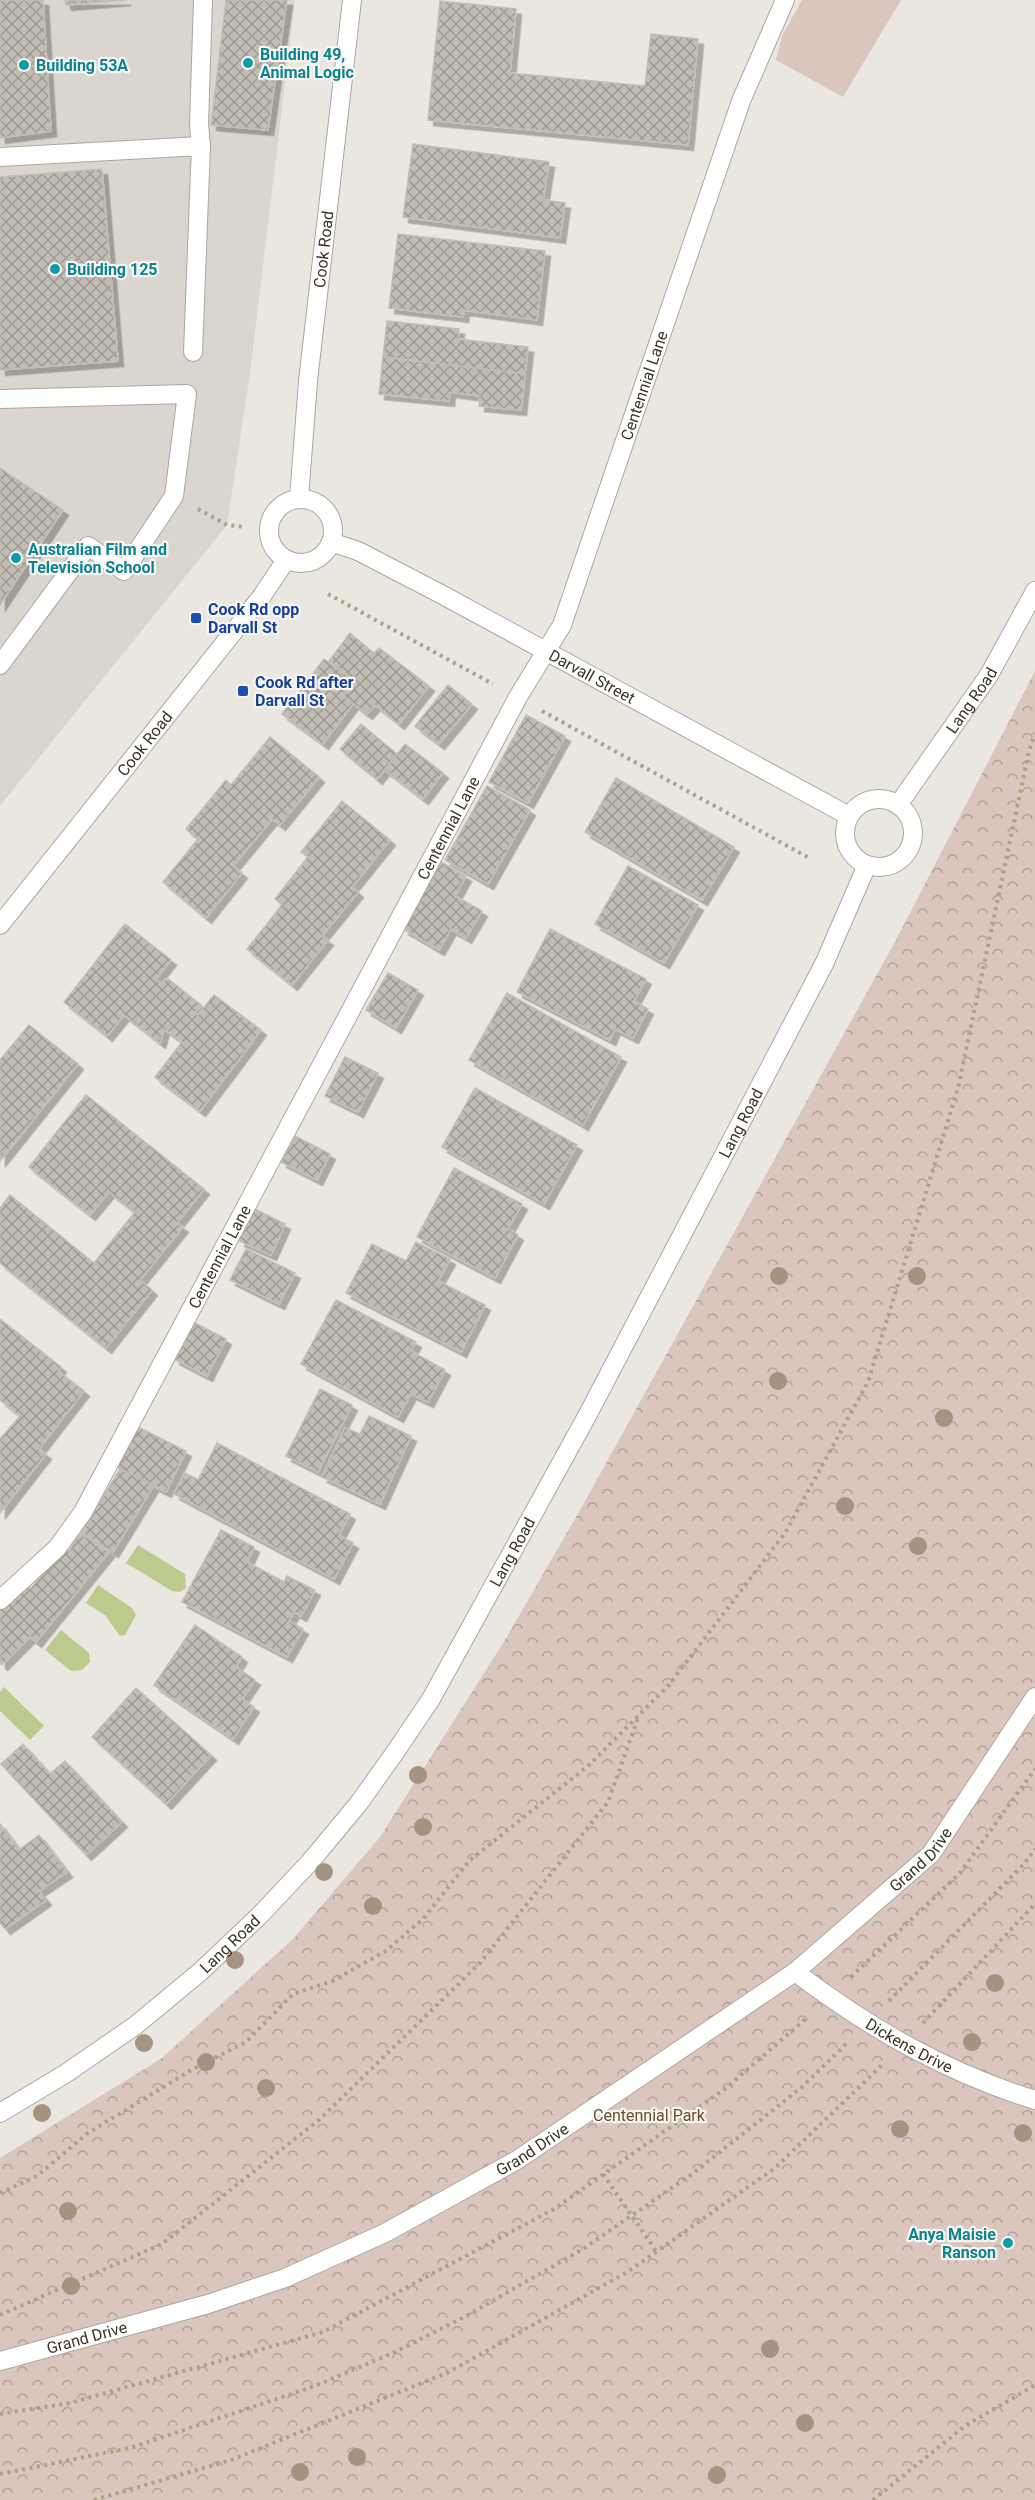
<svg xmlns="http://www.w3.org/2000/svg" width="1035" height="2500" font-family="Roboto,sans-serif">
<defs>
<pattern id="park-crowns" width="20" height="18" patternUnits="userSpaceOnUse" patternTransform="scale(1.5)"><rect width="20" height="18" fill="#dac6bc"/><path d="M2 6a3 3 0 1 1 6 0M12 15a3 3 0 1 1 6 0" fill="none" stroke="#b2a298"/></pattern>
<pattern id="building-cross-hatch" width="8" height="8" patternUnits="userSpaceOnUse" patternTransform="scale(1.5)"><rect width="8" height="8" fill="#c2bdb4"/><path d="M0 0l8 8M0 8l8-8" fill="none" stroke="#9f9a92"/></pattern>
<filter id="shadow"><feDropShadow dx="5.5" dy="5.5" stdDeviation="0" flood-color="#0004"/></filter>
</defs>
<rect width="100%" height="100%" fill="#eae7e1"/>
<path fill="#dad6cf" d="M0 0H295L250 374 227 525 0 806Z"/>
<path fill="#dac6bc" d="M802 0H901L843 97 776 60 782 36Z"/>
<path fill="url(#park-crowns)" d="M1035 671V2500H0V2158L162 2058 294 1938 380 1837 505 1640 579 1512 896 940Z"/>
<g fill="#bccb8d">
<path d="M138 1545 185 1574 186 1588 180 1592 172 1591 126 1563Z"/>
<path d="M98 1585 132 1608 136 1615 125 1635 120 1636 105 1615 86 1603Z"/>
<path d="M61 1630 89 1653 90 1662 82 1670 71 1671 45 1650Z"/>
<path d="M4 1687 44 1726 30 1740 0 1711V1692Z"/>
</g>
<g fill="url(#building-cross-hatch)" stroke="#c3beb4" stroke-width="1.5" filter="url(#shadow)">
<path d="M0 0H43L51 131 0 138Z"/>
<path d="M65 0H126L66 5Z"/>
<path d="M226 0H287L268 130 211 125Z"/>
<path d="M440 1 516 9 510 73 645 86 651 34 698 39 688 145 428 120Z"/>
<path d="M413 144 549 162 543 200 565 203 560 238 403 217Z"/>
<path d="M102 169 118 361 0 370V177Z"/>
<path d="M398 234 545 251 537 320 464 310 463 317 389 308Z"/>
<path d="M387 321 459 329 458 339 528 347 525 374 383 357Z"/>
<path d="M383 357 525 374 521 410 479 406 480 396 450 392 449 401 379 394Z"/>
<path d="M0 468 63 510 0 605Z"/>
<path d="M350 633 374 653 379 648 429 686 399 724 375 705 367 714 343 696 354 680 329 661Z"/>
<path d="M324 659 354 680 343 696 353 704 323 744 282 714Z"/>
<path d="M448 685 472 704 439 744 415 726Z"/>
<path d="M526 715 565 736 528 803 489 782Z"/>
<path d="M361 724 397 754 377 779 340 749Z"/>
<path d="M270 737 319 777 280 825 272 819 233 866 242 873 206 918 163 882 198 839 186 829 226 780 231 785Z"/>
<path d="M405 744 443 773 423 799 385 770Z"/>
<path d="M616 778 734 847 702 900 585 832Z"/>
<path d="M487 786 530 810 488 884 445 860Z"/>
<path d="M342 801 390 840 352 887 358 892 322 936 328 940 292 985 247 949 282 905 275 899 308 857 301 852Z"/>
<path d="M441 862 466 876 455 896 482 911 466 938 451 929 439 950 403 929Z"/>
<path d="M628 866 698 905 664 963 595 924Z"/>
<path d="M125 924 171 960 156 979 162 984 167 978 201 1005 194 1013 198 1015 214 995 261 1030 200 1111 155 1077 182 1042 164 1029 160 1043 124 1015 107 1036 64 1002Z"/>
<path d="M550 929 646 979 634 1001 648 1009 633 1038 615 1029 610 1040 517 992Z"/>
<path d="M388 973 418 990 396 1028 366 1010Z"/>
<path d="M507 993 621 1057 583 1125 469 1060Z"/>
<path d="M29 1025 78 1064 0 1161V1060Z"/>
<path d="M345 1057 378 1073 358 1112 325 1096Z"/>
<path d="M475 1088 577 1145 544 1204 442 1147Z"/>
<path d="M86 1095 204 1189 177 1223 183 1227 140 1280 152 1290 106 1348 0 1263V1208L10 1195 94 1263 135 1212 109 1192 90 1215 29 1167Z"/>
<path d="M295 1136 330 1154 317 1180 281 1162Z"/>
<path d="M454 1168 522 1204 508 1229 518 1235 495 1278 417 1237Z"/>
<path d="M255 1209 285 1224 271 1255 239 1241Z"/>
<path d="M416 1242 450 1259 438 1281 485 1305 461 1352 346 1293 372 1244 406 1261Z"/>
<path d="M246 1249 295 1273 279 1304 230 1280Z"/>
<path d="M336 1300 416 1342 411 1351 445 1370 428 1402 411 1394 398 1417 301 1364Z"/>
<path d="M0 1319 61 1367 58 1371 84 1391 39 1449 46 1454 0 1513V1439L20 1416 0 1400Z"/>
<path d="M193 1322 226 1339 207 1376 174 1359Z"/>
<path d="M320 1389 352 1405 318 1472 286 1456Z"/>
<path d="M369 1416 411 1436 380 1504 322 1477 345 1428 360 1434Z"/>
<path d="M134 1425 186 1451 166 1492 114 1466Z"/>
<path d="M217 1443 350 1514 339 1535 353 1543 334 1579 174 1494 185 1473 198 1480Z"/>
<path d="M120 1469 154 1485 113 1552 81 1533Z"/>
<path d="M221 1530 254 1547 247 1562 284 1582 287 1576 315 1590 301 1616 294 1612 289 1621 303 1629 287 1657 182 1602Z"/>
<path d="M80 1533 109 1552 36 1642 30 1637 2 1665 0 1663V1609L25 1584 30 1589 65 1549 69 1551Z"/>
<path d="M195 1625 242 1657 236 1667 255 1680 242 1699 254 1707 233 1739 154 1685Z"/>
<path d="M136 1688 211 1755 166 1804 92 1737Z"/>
<path d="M23 1744 50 1774 65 1761 122 1822 86 1855 1 1764Z"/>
<path d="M0 1824 19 1850 39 1835 67 1872 39 1891 46 1900 5 1929 0 1923Z"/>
</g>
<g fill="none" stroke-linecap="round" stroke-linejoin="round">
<defs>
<g id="minor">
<path d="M201 146 199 124 203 0"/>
<path d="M0 157 201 146 193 352"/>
<path d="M0 399 187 394 174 496 124 571 88 546 0 665"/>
<path id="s1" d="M299 498 308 381 352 0"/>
<circle cx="301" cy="531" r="32"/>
<path id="s2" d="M331 542 358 551 439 593 849 816"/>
<circle cx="879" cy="833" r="34"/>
<path id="s3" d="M898 805 989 675 1035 591"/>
<path id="s4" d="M0 925 262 596 286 560"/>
<path id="s5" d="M0 1600 57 1548 83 1512 518 697 562 625 741 101 785 0"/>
<path id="s6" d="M795 1972C871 2029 945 2072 1035 2100"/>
<path id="s7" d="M0 2113 65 2074 136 2025 200 1972 259 1916 310 1862 359 1803 396 1751 431 1699 587 1416 824 964 867 865"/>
<path id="s8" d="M0 2361 208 2304 285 2278 385 2233 517 2160 795 1972 931 1854 1035 1697"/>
</g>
</defs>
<use href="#minor" stroke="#aba79d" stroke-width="20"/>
<g stroke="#aba384" stroke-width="4" stroke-dasharray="3 4.5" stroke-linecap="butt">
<path d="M198 509 227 525 245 527"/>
<path d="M328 594 493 684"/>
<path d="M542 711 811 859"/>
<path d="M851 1977 960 1873 1035 1769"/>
<path d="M889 2001 1024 1864 1035 1849"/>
<path d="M923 2023 1035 1904"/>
<path d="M603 2174 656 2251"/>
<path d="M0 2193 37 2176 88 2133 193 2069 246 2042 293 1994 333 1981 387 1950 423 1919 470 1860 588 1766 669 1685 785 1533 868 1382 958 1088 1029 751 1035 733"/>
<path d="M0 2315 162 2244 319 2120 480 1963 608 1802 638 1718"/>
<path d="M0 2414 70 2403 323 2332 554 2209 726 2088 808 2017"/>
<path d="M0 2474 130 2448 315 2386 395 2352 466 2316 583 2249 631 2216 692 2174 801 2088 848 2042"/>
<path d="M94 2500 231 2460 449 2372 629 2271 775 2168 882 2065"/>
<path d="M873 2500 965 2426 1035 2385"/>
</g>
<use href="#minor" stroke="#fff" stroke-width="18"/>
</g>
<g fill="#a59280">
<circle cx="779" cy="1276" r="9"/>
<circle cx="917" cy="1276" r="9"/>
<circle cx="778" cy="1381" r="9"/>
<circle cx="944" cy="1418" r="9"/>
<circle cx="845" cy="1506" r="9"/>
<circle cx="918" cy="1546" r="9"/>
<circle cx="418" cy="1775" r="9"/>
<circle cx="423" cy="1827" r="9"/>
<circle cx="324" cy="1872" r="9"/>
<circle cx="373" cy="1906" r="9"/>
<circle cx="235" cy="1960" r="9"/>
<circle cx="995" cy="1983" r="9"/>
<circle cx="972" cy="2042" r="9"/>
<circle cx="144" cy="2043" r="9"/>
<circle cx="206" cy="2062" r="9"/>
<circle cx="266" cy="2088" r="9"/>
<circle cx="42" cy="2113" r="9"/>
<circle cx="900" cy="2129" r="9"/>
<circle cx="1023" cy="2133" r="9"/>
<circle cx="68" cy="2211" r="9"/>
<circle cx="71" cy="2286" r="9"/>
<circle cx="770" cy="2349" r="9"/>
<circle cx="805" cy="2423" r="9"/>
<circle cx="357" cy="2457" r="9"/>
<circle cx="300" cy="2472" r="9"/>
<circle cx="717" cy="2475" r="9"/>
</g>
<g fill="#0f9aa8" stroke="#f7f5f1" stroke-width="2">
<circle cx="248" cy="63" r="6"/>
<circle cx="24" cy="65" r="6"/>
<circle cx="55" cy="269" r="6"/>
<circle cx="16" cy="558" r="6"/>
<circle cx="1008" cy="2243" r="6"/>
</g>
<g fill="#1a4fb4" stroke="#f7f5f1" stroke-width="2">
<rect x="190" y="612" width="12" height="12" rx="3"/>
<rect x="237" y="685" width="12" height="12" rx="3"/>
</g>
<g text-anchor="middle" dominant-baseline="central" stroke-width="4.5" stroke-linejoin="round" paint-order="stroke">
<g font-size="16" font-weight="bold" fill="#0d838f" stroke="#f7f5f1" text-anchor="start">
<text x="260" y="54">Building 49,<tspan x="260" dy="18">Animal Logic</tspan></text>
<text x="36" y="65">Building 53A</text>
<text x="67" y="269">Building 125</text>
<text x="28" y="549">Australian Film and<tspan x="28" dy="18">Television School</tspan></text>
<text x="996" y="2234" text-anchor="end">Anya Maisie<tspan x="996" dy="18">Ranson</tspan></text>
</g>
<g font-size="16" fill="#3a3523" stroke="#f7f5f1">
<text stroke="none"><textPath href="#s1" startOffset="250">Cook Road</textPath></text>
<text stroke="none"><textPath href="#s5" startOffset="1383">Centennial Lane</textPath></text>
<text stroke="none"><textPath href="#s2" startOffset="294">Darvall Street</textPath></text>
<text stroke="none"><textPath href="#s3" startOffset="128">Lang Road</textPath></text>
<text stroke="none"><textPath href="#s4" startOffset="232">Cook Road</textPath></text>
<text stroke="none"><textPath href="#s5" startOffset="897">Centennial Lane</textPath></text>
<text stroke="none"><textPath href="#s7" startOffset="1258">Lang Road</textPath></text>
<text stroke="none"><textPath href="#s5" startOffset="411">Centennial Lane</textPath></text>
<text stroke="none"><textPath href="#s7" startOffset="772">Lang Road</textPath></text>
<text stroke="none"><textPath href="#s8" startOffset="1062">Grand Drive</textPath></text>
<text stroke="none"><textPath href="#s7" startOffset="286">Lang Road</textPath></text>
<text stroke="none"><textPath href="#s6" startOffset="136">Dickens Drive</textPath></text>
<text stroke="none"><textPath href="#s8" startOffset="576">Grand Drive</textPath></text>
<text stroke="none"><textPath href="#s8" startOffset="90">Grand Drive</textPath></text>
</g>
<g font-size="16" font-weight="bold" fill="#164399" stroke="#f7f5f1" text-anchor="start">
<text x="208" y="609">Cook Rd opp<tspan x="208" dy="18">Darvall St</tspan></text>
<text x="255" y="682">Cook Rd after<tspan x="255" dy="18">Darvall St</tspan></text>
</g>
<g font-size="16" fill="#6d4d30" stroke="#f7f5f1">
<text x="649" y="2115">Centennial Park</text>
</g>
</g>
</svg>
